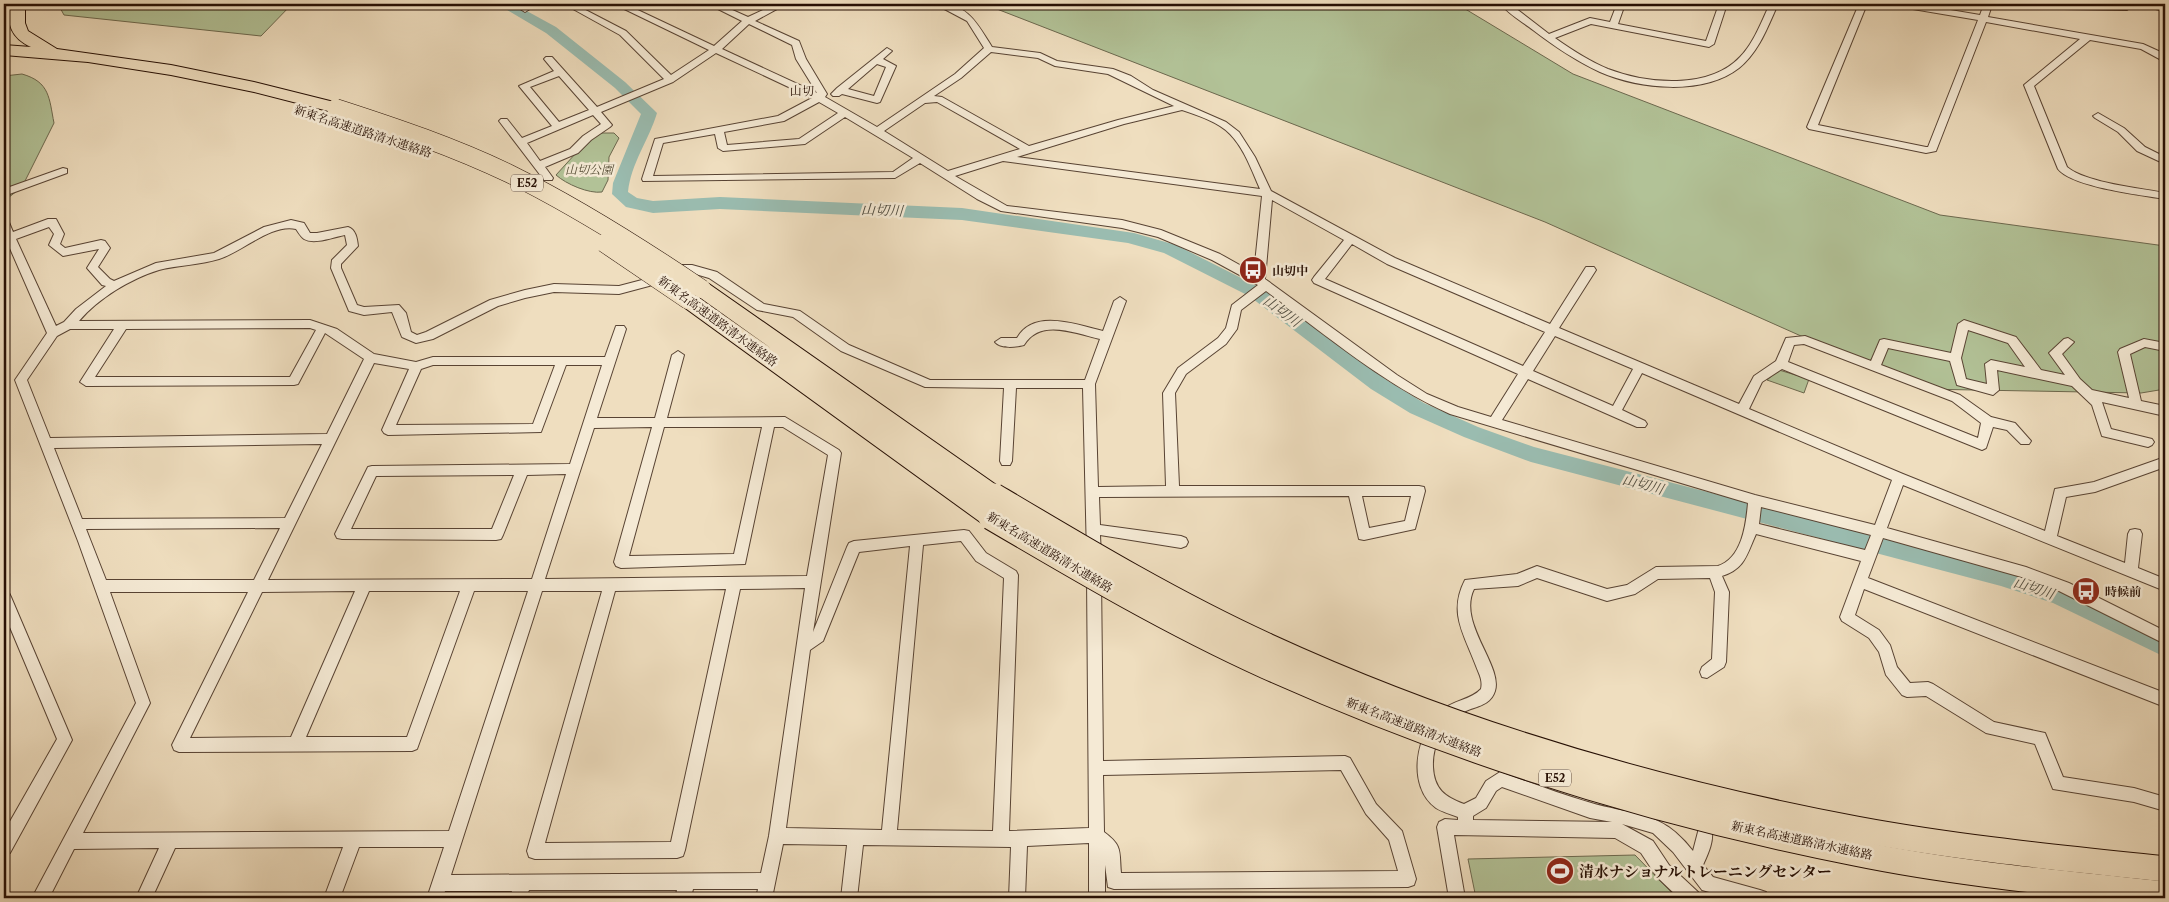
<svg xmlns="http://www.w3.org/2000/svg" width="2169" height="902" font-family="'Libre Caslon Text','Noto Serif JP',serif">
<rect width="100%" height="100%" fill="#efdebf"/>
<filter id="stains"><feTurbulence type="fractalNoise" baseFrequency=".004" numOctaves="4"/><feColorMatrix values="0 0 0 0 .2 0 0 0 0 .09 0 0 0 0 .02 0 0 0 .5 -.17"/></filter>
<radialGradient id="worn" r=".72"><stop offset=".6" stop-color="#630" stop-opacity="0"/><stop offset="1" stop-color="#630" stop-opacity=".3"/></radialGradient>
<g fill="#b2c297" stroke="#6c684e">
<path d="M58 4H292L261 36 64 15Z"/>
<path d="M984 4H1457L1573 74 1940 215 2165 246V389L2141 393 1920 389 1545 222Z"/>
<path d="M22 74C50 82 49 98 54 123L22 187 4 201V76Z"/>
<path d="M599 133H614L619 138 609 157 608 180 602 192C589 194 566 184 556 175L586 142Z"/>
<path d="M1779 370 1809 379 1804 393 1767 380Z"/>
<path d="M1635 855 1677 898H1476L1468 859Z"/>
</g>
<g fill="none" stroke-linecap="round" stroke-linejoin="round">
<path fill="#9abcb0" fill-rule="evenodd" d="M497 4H514L556 27 625 82 654 110 657 113C649 140 631 163 628 192L637 198 653 201 720 197 962 208 1134 233 1176 245 1261 288 1385 379 1424 403 1478 427 1534 447 2001 568 2067 589 2165 636V657L2053 603 2001 586 1531 462 1464 437 1410 413 1371 389 1249 296 1164 253 1128 243 962 220 720 209 653 213 626 207 612 194 613 183 641 114 615 88 546 33Z"/>
<defs>
<g id="minor">
<path d="M512 4H538L525 12Z"/>
<path d="M564 4H574L626 31 671 75 709 50 614 4H625L714 46 742 21 708 4H719L748 17 776 4H786L755 21 799 41 806 59 827 94 825 97 877 127 955 74 984 48 967 21 935 4C967 2 977 23 992 47L1040 53 1057 61 1113 69 1131 76 1153 90 1226 122 1239 132 1255 157 1271 191 1395 258 1550 324 1586 267H1594L1596 270 1559 328 1739 404 1754 376 1776 361 1786 338 1805 336 1871 361 1880 340 1884 339 1951 353 1958 324 1964 320 2016 337 2041 370 2065 375 2049 353 2064 339 2068 338 2074 342 2062 354 2080 379 2092 390 2129 398 2118 352 2120 349 2144 339 2165 343V351L2145 347 2130 354 2141 401 2165 406V416L2102 402 2111 429 2152 439 2154 442 2152 445 2148 447 2102 436 2092 405 2072 386 1997 370 1999 390 1993 395 1957 385 1950 361 1888 348 1881 365 1960 395 1991 417 2015 423 2031 441 2029 444H2021L2007 430 1993 427 1986 448 1982 450 1782 369 1762 382 1749 409 1903 474 2045 531 2055 489 2094 482 2165 457V467L2095 492 2066 497 2057 536 2125 563 2128 534 2130 530 2135 529 2140 530 2142 534 2138 568 2165 579V591L1903 485 1887 528 2026 567 2069 583 2165 631V644L2059 591 2025 578 1883 538 1868 578 2165 693V707L1864 589 1855 615 1879 630 1890 645 1897 667 1910 683 1928 682 1933 684 1994 722 2045 733 2063 777 2134 788 2165 797V811L2134 802 2053 789 2035 744 1986 733 1926 696 1907 697 1902 695 1886 675 1879 652 1869 638 1842 621 1840 617 1861 561 1756 534C1747 554 1745 569 1722 576L1729 592 1726 662 1724 667 1707 678 1702 677 1700 672 1702 667 1712 659 1715 592 1710 578 1658 579 1635 594 1607 601 1537 578 1518 586 1474 589C1457 623 1503 665 1495 691 1490 707 1474 706 1462 713 1443 723 1432 746 1433 767 1434 789 1445 797 1464 804L1476 798 1486 781 1500 772C1529 782 1558 793 1588 802 1633 816 1661 809 1693 851L1699 828 1705 825 1711 828C1715 839 1708 854 1703 865L1713 877 1760 890 1766 892 1768 898H1731L1702 890 1673 852 1653 833 1622 824 1653 841 1669 865 1698 892 1700 898H1679L1657 877 1641 853 1615 838 1454 835 1465 898H1449L1437 827 1439 822 1445 819 1458 820V817C1451 814 1442 812 1436 808 1406 786 1416 733 1441 711 1453 700 1471 700 1481 689 1483 680 1479 674 1476 666 1464 634 1448 613 1465 580L1517 574 1537 566 1607 589 1627 585 1656 567 1718 566C1742 558 1746 525 1748 503L1450 414C1383 384 1325 334 1266 291L1241 310 1237 329 1226 344 1186 374 1175 393 1179 486H1419L1424 487 1425 491 1415 529 1364 540 1359 539 1349 496 1099 497 1100 525 1181 536 1186 538 1188 542 1186 546 1181 548 1100 535 1101 556 1099 560 1094 562 1089 560 1087 556 1083 388H1016L1012 461 1010 465H1002L1000 461 1004 388 925 387 841 351 793 317 757 310 709 278 692 273H680L649 286 619 294 554 292 525 298 498 306 433 339 416 343 402 337 392 312 364 315 349 311 331 268 332 260 347 245 345 235C334 237 314 245 304 239 301 237 298 232 296 229 272 223 242 252 219 259 200 265 178 265 159 270 130 279 99 298 79 321L310 320 337 329 374 354 416 362 433 357H605L616 326H624L626 329 597 418H655L672 355 678 351 684 355 667 418 785 417 839 450 841 453 813 632 847 547 849 543 854 541 964 530 969 531 986 553 1016 571 1018 575 1009 831 1089 828 1087 576 1089 572 1094 570 1099 572 1101 576 1103 761 1345 756 1350 758 1376 804 1402 831 1416 879 1414 885 1408 887 1114 889 1108 887 1105 865V898H1089V843L1027 846 1025 898H1009L1011 847 863 845 857 898H841L847 845 783 844 772 898H756L758 889H693L691 898H675L677 890H529L526 898H510L512 891H445L443 898H427L444 847H359L340 898H324L343 847 175 848 152 898H136L159 848 74 849 49 898H32L136 703 78 541 15 380 47 333 5 237 4 220H8L13 232 48 219H56L64 234 60 244 65 248 101 240 105 241 110 248 98 267 110 279 114 281 156 263 214 253 264 227 291 220 304 223 310 233H317L348 227C356 230 357 238 358 246L341 264V268L357 305 364 307 399 305 406 313 411 332 417 335 426 332 490 300 525 290 554 284 619 286 642 280 679 265H692L717 272 764 304 800 311 849 345 930 380H1085L1100 339C1075 333 1040 318 1024 345 1016 347 1001 349 995 342L1001 338H1017C1034 308 1077 325 1103 331L1114 301 1120 297 1126 301 1095 384 1098 487 1166 486 1163 393 1178 368 1218 338 1226 328 1232 305 1258 285 1212 260 1158 237 1122 228 1001 211 977 199 920 163 895 178 643 181 642 179 655 139 778 116 812 98 716 53 673 82 601 112 612 125 610 127 591 140 578 153 545 167 553 178 552 180H544L499 121 501 119H507L522 138 552 126 519 86 554 71 544 59 546 57H552L597 107 664 79 620 35ZM749 24 792 45 796 59 817 93 722 49ZM991 52 1038 58 1055 66 1108 74 1174 106 1118 120 1029 146 942 97 934 96 961 78ZM559 76 589 110 559 122 530 87ZM819 102 838 113 799 139 727 145 724 132 784 121ZM937 102 1020 149 948 171 884 131 925 103ZM1182 110C1197 115 1219 122 1230 134 1244 148 1252 171 1260 189L1017 157 1124 124ZM593 115 601 124 583 136 570 149 540 161 527 143ZM845 117 913 158 893 172 653 176 663 143 715 134 718 148 723 151 805 144ZM1003 161 1262 196 1254 273 1220 254 1161 230 1122 220 1007 206 955 176ZM1272 200 1344 240 1314 277 1312 280 1314 283 1518 374 1491 417 1458 407 1427 394 1397 375 1265 279ZM49 227 54 234 49 245 63 256 99 249 87 268 102 285 106 286 76 309 64 322 56 326 16 239ZM1352 244 1387 264 1545 332 1523 366 1325 279ZM310 328 316 330 290 377H95L126 329ZM70 329H114L80 382 86 386 294 385 298 384 325 333 364 359 327 434 50 438 27 380 57 336ZM1968 330 2008 343 2025 367 1991 360 1985 364 1987 384 1966 379 1961 358ZM1555 336 1633 369 1613 406 1533 371ZM1804 344 1952 401 1981 423 1978 438 1788 362 1794 345ZM374 363 409 369 382 430 384 433 388 435 541 432 566 365H602L570 464 372 466 368 467 335 534 337 538 342 539 496 540 501 539 503 535 527 475 566 474 532 579 268 580ZM433 365H555L533 424 396 425 421 369ZM1642 373 1892 480 1875 525 1755 495 1502 420 1528 379 1637 427H1645L1647 424 1645 421 1622 410ZM652 427 614 562 616 566 621 568 745 564 774 427H783L828 455 807 576 545 579 594 428ZM664 427H762L734 554 629 556ZM322 444 285 518 82 519 54 448ZM514 475 492 529H351L376 476ZM1362 496H1411L1405 521 1369 528ZM1761 507 1871 535 1865 550 1759 524ZM280 528 254 580H106L86 529ZM961 541 976 561 1004 578 993 831 897 830 923 545ZM910 546 882 830 786 828 810 650 823 641 859 552ZM805 588 769 836 761 873 451 875 542 591H602L527 851 529 857 535 859 677 858 683 856 685 850 740 589ZM726 589 671 842 545 843 615 591ZM355 591 291 737 190 738 262 592ZM369 591H460L407 737H306ZM474 591H528L449 831 83 833 150 703 110 592H248L172 745 174 750 179 752 412 751 417 749ZM1341 770 1366 814 1389 840 1398 871 1121 873C1119 851 1123 846 1104 832L1103 775ZM1502 787 1590 818 1612 822 1473 820V816L1486 808 1496 791Z"/>
<path d="M1501 4H1510L1549 34 1590 18 1610 22 1617 4H1625L1618 24 1706 41 1719 4H1727L1714 44 1709 47 1591 24 1555 38C1572 50 1589 61 1608 69 1647 84 1709 90 1740 57 1754 43 1761 22 1770 4H1778C1768 26 1759 52 1739 68 1703 96 1639 89 1600 72 1576 61 1554 46 1533 30 1523 22 1508 14 1501 4Z"/>
<path d="M1859 4H1867L1818 125 1926 147H1928L1978 20 1901 7 1897 4H1915L1980 15 1984 4H2130L2131 7 2127 10 1991 8 1988 17 2143 44 2165 54V62L2141 49 2090 40 2034 86 2067 167C2086 183 2140 188 2165 193V199C2141 195 2072 187 2058 169L2024 85 2080 39 1986 22 1936 151 1926 153 1809 129 1807 127Z"/>
<path d="M2140 4 2165 5V11L2141 6Z"/>
<path d="M887 48 892 51 883 59 896 66 880 102 877 103 842 94 839 96H833L831 94 837 88ZM877 64 886 67 874 96 848 89Z"/>
<path d="M2098 113 2124 128 2145 147 2165 157V164L2137 151 2118 132 2095 118 2093 116Z"/>
<path d="M63 168 67 169V173L4 196V189Z"/>
<path d="M4 591 9 593 11 597 72 740 10 853 4 855V832L57 739 4 613Z"/>
</g>
<g id="motorway">
<path d="M9 4H25V23L28 31 57 49 171 65 254 82 342 104 345 108 342 112 336 113 254 92 171 75 88 62 4 55V45L31 47C11 38 7 24 9 4Z"/>
<path d="M702 282 709 284 1002 489 1006 496 1002 503 991 504 999 510 1003 517 999 524 991 527 983 524 681 305 678 300 681 295 688 293 695 295 772 349 695 294 692 289 695 284Z"/>
</g>
</defs>
<use href="#minor" stroke="#584333" stroke-width="2"/>
<use href="#motorway" stroke="#260f04" stroke-width="2"/>
<use href="#minor" fill="#f5ead5" fill-rule="evenodd"/>
<use href="#motorway" fill="#efdebf" fill-rule="evenodd"/>
<defs>
<g id="motorway-bridge-far1">
<path d="M336 108C395 127 454 147 510 174 577 207 640 247 702 289"/>
<path d="M604 243 688 300"/>
</g>
<g id="motorway-bridge">
<path d="M994 496C1083 549 1173 603 1267 646 1454 732 1654 791 1856 829 1958 848 2062 858 2165 869"/>
<path d="M991 517C1081 570 1171 623 1266 666 1455 751 1652 813 1855 853 1957 874 2061 883 2165 894"/>
</g>
</defs>
<use href="#motorway-bridge-far1" stroke="#260f04" stroke-width="19" stroke-linecap="butt"/>
<use href="#motorway-bridge" stroke="#260f04" stroke-width="27" stroke-linecap="butt"/>
<use href="#motorway-bridge-far1" stroke="#efdebf" stroke-width="18"/>
<use href="#motorway-bridge" stroke="#efdebf" stroke-width="25"/>
</g>
<defs>
<symbol id="bus-disc" viewBox="-11 -11 22 22"><circle r="9.5" fill="#8f2418" stroke="#f5ead5"/><path d="M-5-6H5V4H4V6H2V4H-2V6H-4V4H-5ZM-3.5-4V0h7V-4ZM-3.5 1.2v1.5H-2V1.2ZM2 1.2v1.5H3.5V1.2Z" fill="#fff"/></symbol>
<symbol id="stadium-disc" viewBox="-11 -11 22 22"><circle r="9.5" fill="#8f2418" stroke="#f5ead5"/><path d="M0-5a6.5 5 0 1 0 0 10a6.5 5 0 1 0 0-10ZM-3.5-1.8h7v3.6h-7Z" fill="#fff"/></symbol>
</defs>
<g fill-rule="evenodd">
<use href="#bus-disc" x="1237" y="254" width="32" height="32"/>
<use href="#bus-disc" x="2070" y="575" width="32" height="32"/>
<use href="#stadium-disc" x="1544" y="855" width="32" height="32"/>
</g>
<g text-anchor="middle" dominant-baseline="central" stroke-width="5" stroke-linejoin="round" paint-order="stroke">
<g fill="#f5ead5" stroke="#645143" stroke-width="1">
<rect x="511" y="174.5" width="32" height="17" rx="4"/>
<rect x="1539" y="769.5" width="32" height="17" rx="4"/>
</g>
<g font-size="11" font-weight="bold" fill="#260f04">
<text x="527" y="183">E52</text>
<text x="1555" y="778">E52</text>
</g>
<g font-size="12" fill="#260f04" stroke="#f5ead5">
<text x="802" y="90">山切</text>
</g>
<g font-size="12" fill="#260f04" stroke="#f5ead5">
<text transform="translate(363 131) rotate(18)">新東名高速道路清水連絡路</text>
<text transform="translate(718 321) rotate(36)">新東名高速道路清水連絡路</text>
<text transform="translate(1050 552) rotate(31)">新東名高速道路清水連絡路</text>
<text transform="translate(1414 727) rotate(21)">新東名高速道路清水連絡路</text>
<text transform="translate(1802 840) rotate(12)">新東名高速道路清水連絡路</text>
</g>
<g font-size="12" font-style="italic" fill="#574e37" stroke="#f5ead5">
<text x="589" y="169">山切公園</text>
</g>
<g font-size="12" font-weight="bold" fill="#260f04" stroke="#f5ead5" text-anchor="start">
<text x="1272" y="270">山切中</text>
<text x="2105" y="591">時候前</text>
</g>
<g font-size="14" font-style="italic" fill="#4f4c40" stroke="#f5ead5">
<text transform="translate(882 210) rotate(3)">山切川</text>
<text transform="translate(1282 311) rotate(36)">山切川</text>
<text transform="translate(1643 484) rotate(15)">山切川</text>
<text transform="translate(2034 588) rotate(18)">山切川</text>
</g>
<g font-size="15" font-weight="bold" fill="#260f04" stroke="#f5ead5" text-anchor="start">
<text x="1579" y="871">清水ナショナルトレーニングセンター</text>
</g>
</g>
<rect width="2169" height="902" fill="none" stroke="#efdebf" stroke-width="20"/>
<rect x="5" y="5" width="2159" height="892" fill="none" stroke="#260f04" stroke-width="2.5"/>
<rect x="10" y="10" width="2149" height="882" fill="none" stroke="#260f04"/>
<rect width="100%" height="100%" filter="url(#stains)"/>
<rect width="100%" height="100%" fill="url(#worn)"/>
</svg>
